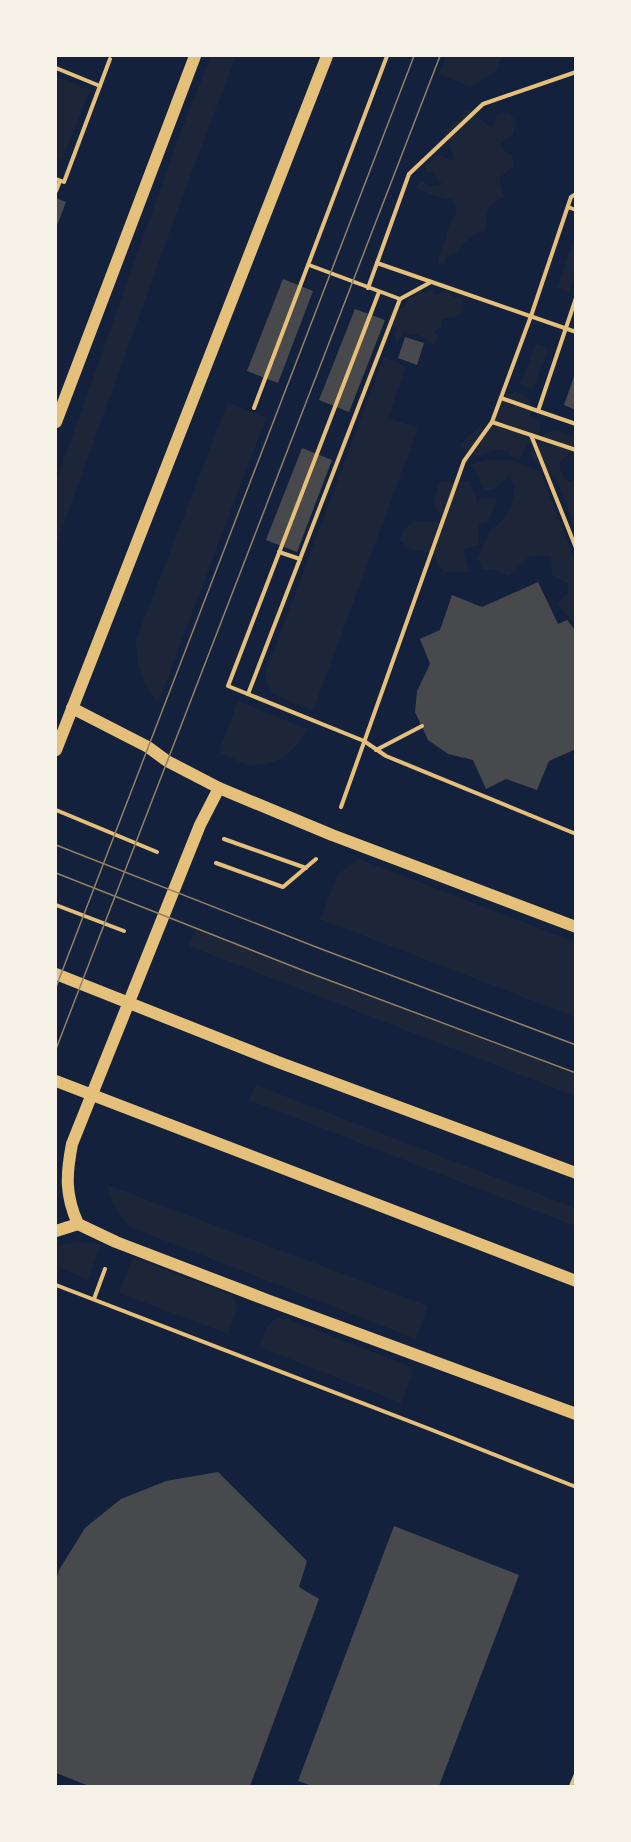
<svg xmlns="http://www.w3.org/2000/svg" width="631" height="1842" font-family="'Alegreya Sans',sans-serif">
<rect width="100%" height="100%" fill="#14213d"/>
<g fill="#1d2539">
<path d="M211 56H236L186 187 56 545V482L180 134Z"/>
<path d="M446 56H502L496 72 470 87 439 74Z"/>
<path d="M56 76 90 90 62 160 56 158Z"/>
<path d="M468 109 489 126H494L496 116 501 113H509L516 122 513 135 501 143 504 151 512 154 514 166 499 178 504 197C485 204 488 212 485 231 474 233 463 243 457 252 450 254 446 256 444 263L438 264 442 246 445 243 449 225 453 221 452 218 455 215 457 209 452 199C445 200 420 192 416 186L422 181 430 186 442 184 433 172 426 173V165L436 154 454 161 453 155 445 134 454 121 461 120 463 112Z"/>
<path d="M575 237V274L569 292 557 288Z"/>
<path d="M433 289 435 295 448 291 453 297 461 298 464 310 455 317 442 319 441 327 435 331 439 338 433 344 416 334H408L405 331 397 343 394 336 397 328 388 323 391 311 405 307 408 299 414 297 419 290 427 293Z"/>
<path d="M536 344 548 348 533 390 520 385Z"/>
<path d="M384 357 406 366 388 418 418 428 313 711 273 694 264 677Z"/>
<path d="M517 391 527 397 532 407 530 416 541 422 539 434 527 444 520 460 509 455 508 450H492L483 456 472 454 459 445 479 427 489 430V423L497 400Z"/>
<path d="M228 402 266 418 158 703C142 684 136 664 136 640Z"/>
<path d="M555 430 575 437V450L561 460C558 470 561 475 569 482L575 480V527L557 480 529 454 544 434Z"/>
<path d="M486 460H510L540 471 575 562V624L557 604 567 594 569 584 552 575 551 556H530L509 576 494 570H482L478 558 491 529C505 523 514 505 514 489 515 485 511 479 510 475L493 490H483L476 471 470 465Z"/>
<path d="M469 481 476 496 477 505 482 498 497 499 488 522 479 524V545L463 549 469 572H444L436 564V554L412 550 400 540 404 530 413 521 444 523 433 502 440 482Z"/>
<path d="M238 701 307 729C296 750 279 766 253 765 243 765 231 757 221 754V746Z"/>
<path d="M359 859 575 942V1017L320 919 338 874Z"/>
<path d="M196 929 575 1073V1096L189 946Z"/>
<path d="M256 1085 575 1208V1226L249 1100Z"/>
<path d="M108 1185 428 1306 416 1339 130 1227C118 1214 110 1202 108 1185Z"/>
<path d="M77 1242 101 1244 88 1280 56 1266V1246Z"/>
<path d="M133 1257 232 1295 238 1307 228 1334 119 1293Z"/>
<path d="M279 1318 287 1319 407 1365 412 1371V1375L401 1403 259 1347C264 1335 266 1322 279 1318Z"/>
</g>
<g fill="#48494c">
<path d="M56 198 66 202 56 228Z"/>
<path d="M283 279 313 291 278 383 247 371Z"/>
<path d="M355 309 385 320 349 412 319 400Z"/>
<path d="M405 337 424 343 417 365 398 358Z"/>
<path d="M576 371V410L564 405Z"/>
<path d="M302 448 332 460 297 552 266 540Z"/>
<path d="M538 582 558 624 567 620 576 631V749L549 761 537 790 506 779 486 789 473 760 448 754 428 740 415 712 417 691 430 664 420 639 440 630 452 595 482 607Z"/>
<path d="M218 1472 307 1561 299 1587 319 1599 250 1786H89L56 1773V1580L59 1570 85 1528 121 1499 166 1481Z"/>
<path d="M394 1526 519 1575 439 1786H312L298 1781Z"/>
</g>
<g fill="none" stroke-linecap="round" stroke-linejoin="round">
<g stroke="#e5c07b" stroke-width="4">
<path d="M56 68 100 86"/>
<path d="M56 179 64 182 110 59"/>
<path d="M56 191 60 181"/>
<path d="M568 207 576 210"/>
<path d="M377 263 576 332"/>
<path d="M309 265 400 299"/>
<path d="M368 288 409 174 483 104 576 72"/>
<path d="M379 292 228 686 364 741 386 756 576 834"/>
<path d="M576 298 538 411 576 424"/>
<path d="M501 398 538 411"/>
<path d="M254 408 387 56"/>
<path d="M492 422 576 450"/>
<path d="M531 435 576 548"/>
<path d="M279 552 300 559"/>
<path d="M248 694 400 299 431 282"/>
<path d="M376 750 422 726"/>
<path d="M341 807 464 461 492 422 531 316 571 197 576 194"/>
<path d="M56 810 157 852"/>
<path d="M224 839 306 868"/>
<path d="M216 863 283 887 316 859"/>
<path d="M56 905 124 931"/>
<path d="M56 1285 427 1428 576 1487"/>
<path d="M94 1299 105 1269"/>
<path d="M571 1786 576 1774"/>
</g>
<g stroke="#e5c07b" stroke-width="12">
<path d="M56 422 195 56"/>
<path d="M72 708 148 747 167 761 219 788 332 835 576 927"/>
<path d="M56 750 327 56"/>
<path d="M219 788 200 825 72 1144C66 1175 65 1195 78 1224L116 1242 267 1300 576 1414"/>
<path d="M56 974 278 1062 576 1173"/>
<path d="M56 1081 576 1281"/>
<path d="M56 1231 78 1224"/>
</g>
<g stroke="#918062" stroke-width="1.5">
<path d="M56 845 316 947 576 1045"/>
<path d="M56 873 307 972 576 1073"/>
<path d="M56 987 414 56"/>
<path d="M56 1049 440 56"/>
</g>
</g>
<rect width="631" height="1842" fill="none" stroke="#f6f1e7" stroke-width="114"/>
</svg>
